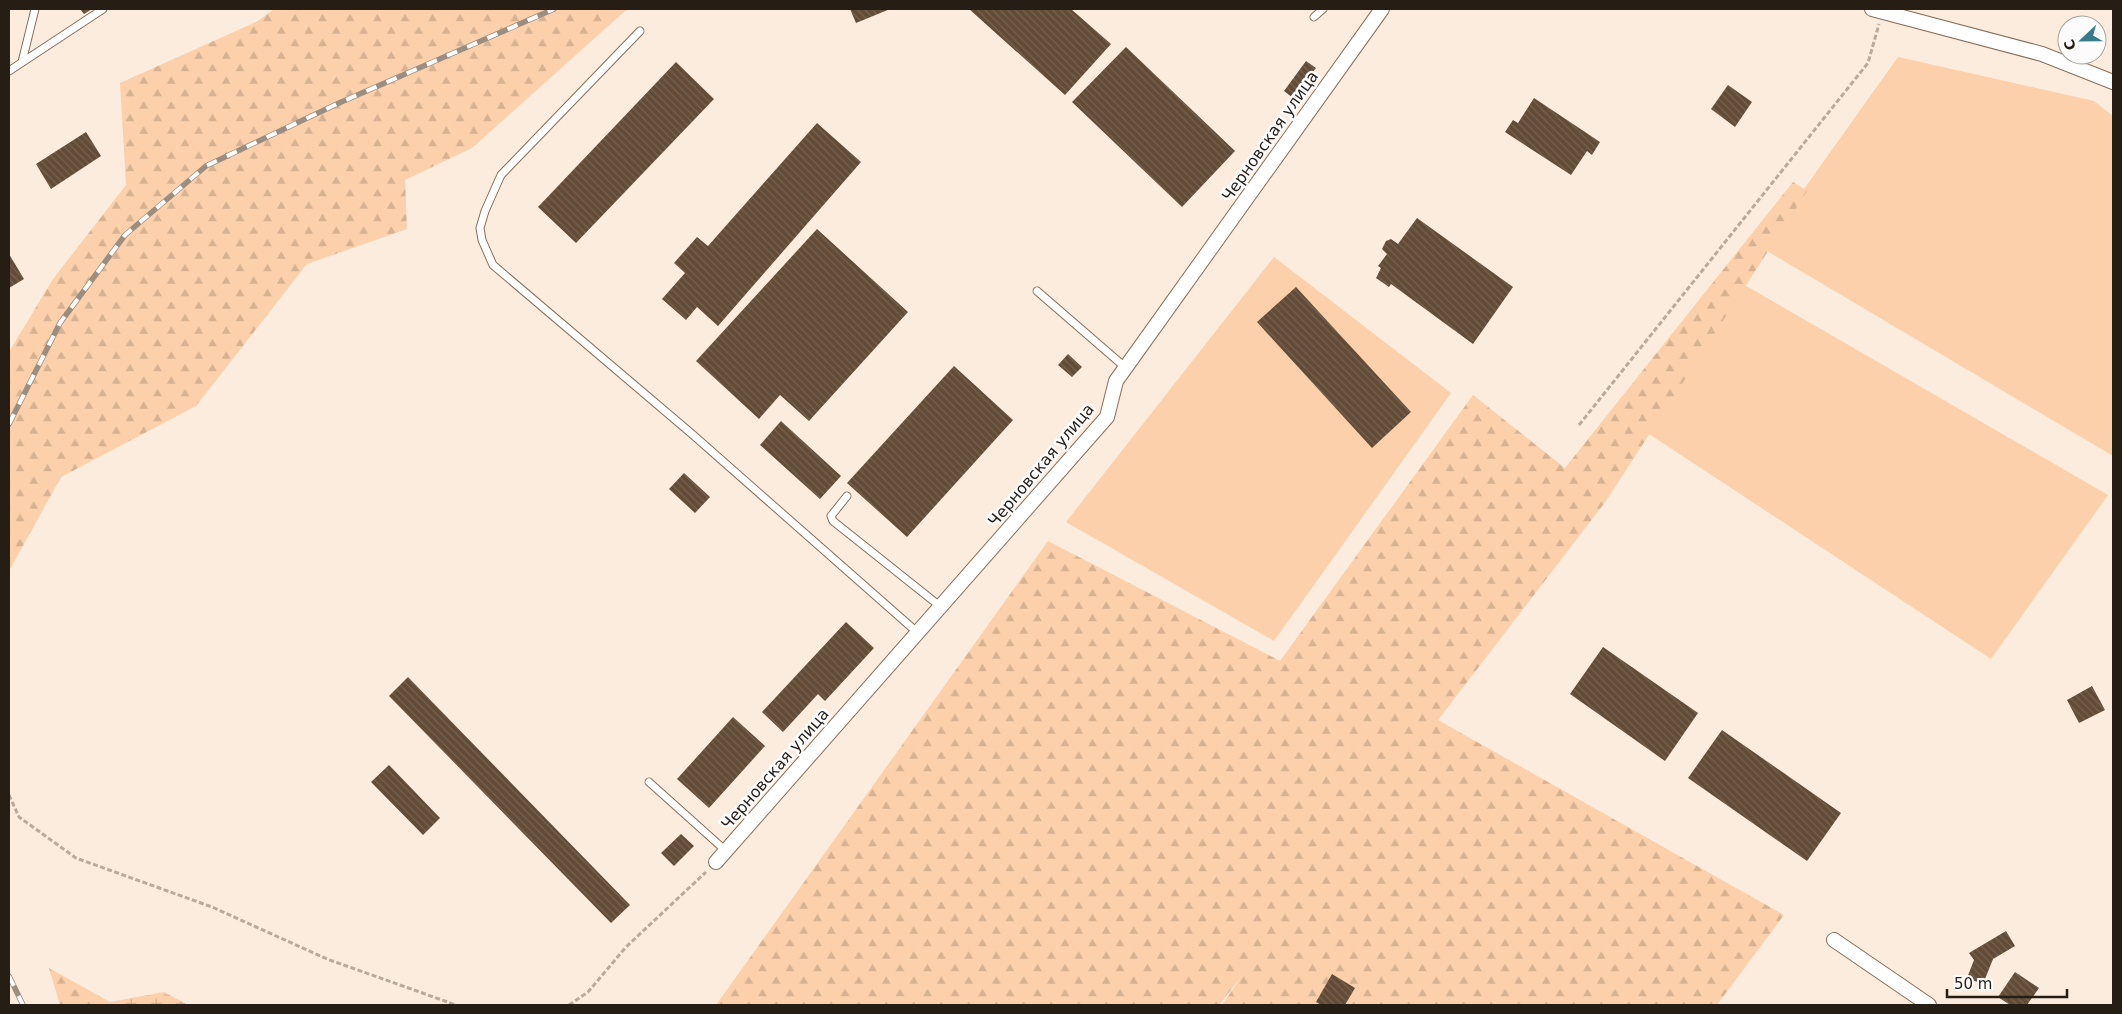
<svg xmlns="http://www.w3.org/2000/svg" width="2122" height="1014" font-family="'DejaVu Sans',sans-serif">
<defs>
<pattern id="forest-firs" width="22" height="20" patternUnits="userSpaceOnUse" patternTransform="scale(1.25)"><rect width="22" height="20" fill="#fbd0ab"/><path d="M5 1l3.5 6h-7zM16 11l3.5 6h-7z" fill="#d7b292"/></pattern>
<pattern id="wetland-marsh" width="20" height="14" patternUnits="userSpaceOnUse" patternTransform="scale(1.25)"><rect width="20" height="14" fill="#fbd0ab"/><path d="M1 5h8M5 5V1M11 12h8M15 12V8" fill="none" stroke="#d7b292"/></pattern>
<pattern id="building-back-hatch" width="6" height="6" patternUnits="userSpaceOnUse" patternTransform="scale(1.25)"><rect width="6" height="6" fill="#634c37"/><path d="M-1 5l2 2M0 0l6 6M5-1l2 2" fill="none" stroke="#756251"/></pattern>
</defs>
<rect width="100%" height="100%" fill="#fcecdd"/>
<g fill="#fbd0ab">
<path d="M1898 57 2094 101 2113 116V456L1762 248Z"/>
<path d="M1274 257 1451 393 1274 641 1066 522Z"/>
<path d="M1743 284 2108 495 1991 659 1646 432Z"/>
</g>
<g fill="url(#forest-firs)">
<path d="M274 9H630L625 11 472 148 405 180 407 229 307 264 196 406 61 477 9 571V352L53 279 126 185 120 83 258 21Z"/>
<path d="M1793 182 1807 191 1606 501 1438 720 1784 915 1717 1005H1222L1242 976 1219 1005H716L1048 541 1280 661 1473 395 1565 468Z"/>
<path d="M49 968 110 1002 113 1005H60Z"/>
</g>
<path fill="url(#wetland-marsh)" d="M164 992 188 1005H113L110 1002Z"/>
<g fill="url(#building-back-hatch)">
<path d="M80 9H92L84 14Z"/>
<path d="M850 9H890L856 23Z"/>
<path d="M969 9H1071L1111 44 1065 95Z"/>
<path d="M1126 47 1235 151 1182 207 1072 102Z"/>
<path d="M1306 61 1316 68 1293 98 1284 91Z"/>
<path d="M676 62 714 99 576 243 538 207Z"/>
<path d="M1728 85 1752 102 1735 127 1711 109Z"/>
<path d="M1534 98 1600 142 1592 155 1587 151 1571 175 1505 132 1513 120 1518 123Z"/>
<path d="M817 123 861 162 718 326 697 307 686 320 662 299 685 273 674 263 697 237 708 246Z"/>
<path d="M86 132 101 156 51 189 36 164Z"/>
<path d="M1417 218 1513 287 1473 344 1391 284 1389 287 1376 278 1381 268 1378 266 1387 254 1382 249 1386 241 1391 239 1398 244Z"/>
<path d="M817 229 908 312 809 421 780 395 759 419 696 361Z"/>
<path d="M9 254 24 279 9 288Z"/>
<path d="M1296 287 1411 412 1372 448 1257 322Z"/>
<path d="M1068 354 1082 367 1072 377 1058 365Z"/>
<path d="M954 366 1013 420 907 537 847 483Z"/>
<path d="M781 421 841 476 820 499 760 445Z"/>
<path d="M684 473 710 497 695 513 669 489Z"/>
<path d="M846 622 874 648 825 701 818 694 783 732 762 712Z"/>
<path d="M1603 647 1698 713 1665 761 1570 694Z"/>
<path d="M408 677 630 905 611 923 389 696Z"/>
<path d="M2092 686 2105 710 2079 723 2067 700Z"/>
<path d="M733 717 765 746 709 808 677 779Z"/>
<path d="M1722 730 1841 813 1807 861 1688 778Z"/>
<path d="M389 765 440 818 423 835 371 782Z"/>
<path d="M681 834 694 846 674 866 661 853Z"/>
<path d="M2006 931 2015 946 1993 959 1983 984 1967 978 1974 960 1969 953Z"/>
<path d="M2015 972 2039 988 2027 1005H2010L1998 997Z"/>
<path d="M1332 974 1355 988 1345 1005H1321L1316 1002Z"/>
</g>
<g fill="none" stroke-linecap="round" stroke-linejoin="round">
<defs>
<g id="lane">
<path d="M1314 17 1323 9"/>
<path d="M640 31 501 175 485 211 480 228 482 240 493 265 692 434 918 633"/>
<path d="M22 62 35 9"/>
<path d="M9 71 103 9"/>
<path d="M1037 291 1126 368"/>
<path d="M847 496 831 516 833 521 941 607"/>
<path d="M649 782 726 851"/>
</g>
<g id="street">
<path d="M1872 9 2042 54 2113 82"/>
<path d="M716 862 1107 417 1116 381 1382 9"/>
<path d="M1834 940 1929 1005"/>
</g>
</defs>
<use href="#lane" stroke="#876f59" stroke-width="9"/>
<use href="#street" stroke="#876f59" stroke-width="16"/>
<g stroke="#b8aa9d" stroke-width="3" stroke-dasharray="5 2.5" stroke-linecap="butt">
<path d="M1579 425 1868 63 1879 24"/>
<path d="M9 795 19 817 76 858 212 907 327 959 456 1005"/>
<path d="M569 1005 588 992 626 947 706 872"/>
</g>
<use href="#lane" stroke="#fff" stroke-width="7"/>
<use href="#street" stroke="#fff" stroke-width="14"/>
<defs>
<g id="rail">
<path d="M9 424 60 323 125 235 206 166 339 103 554 9"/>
<path d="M9 976 23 1005"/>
</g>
</defs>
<use href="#rail" stroke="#9b8e81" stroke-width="5.5"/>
<use href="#rail" stroke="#fcfcfc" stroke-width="4" stroke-dasharray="11" stroke-linecap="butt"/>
</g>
<g text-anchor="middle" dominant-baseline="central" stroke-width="5" stroke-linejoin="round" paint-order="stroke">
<g font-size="16" fill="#261d14" stroke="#fcfcfc">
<text transform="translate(1270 136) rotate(-55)">Черновская улица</text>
<text transform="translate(1041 465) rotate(-50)">Черновская улица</text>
<text transform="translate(775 769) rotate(-49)">Черновская улица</text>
</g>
</g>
<rect width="2122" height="1014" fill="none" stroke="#261d14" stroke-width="20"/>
<g transform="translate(2082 40) rotate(248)"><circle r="24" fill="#fcfcfc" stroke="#a6a39f"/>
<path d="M0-4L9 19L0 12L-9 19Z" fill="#387c8b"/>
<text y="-8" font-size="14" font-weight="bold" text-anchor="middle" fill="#261d14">С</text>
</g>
<path d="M1947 989v8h120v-8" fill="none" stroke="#261d14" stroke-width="2.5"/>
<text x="1954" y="989" font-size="15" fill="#261d14" stroke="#fcfcfc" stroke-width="4" paint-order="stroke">50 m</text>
</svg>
